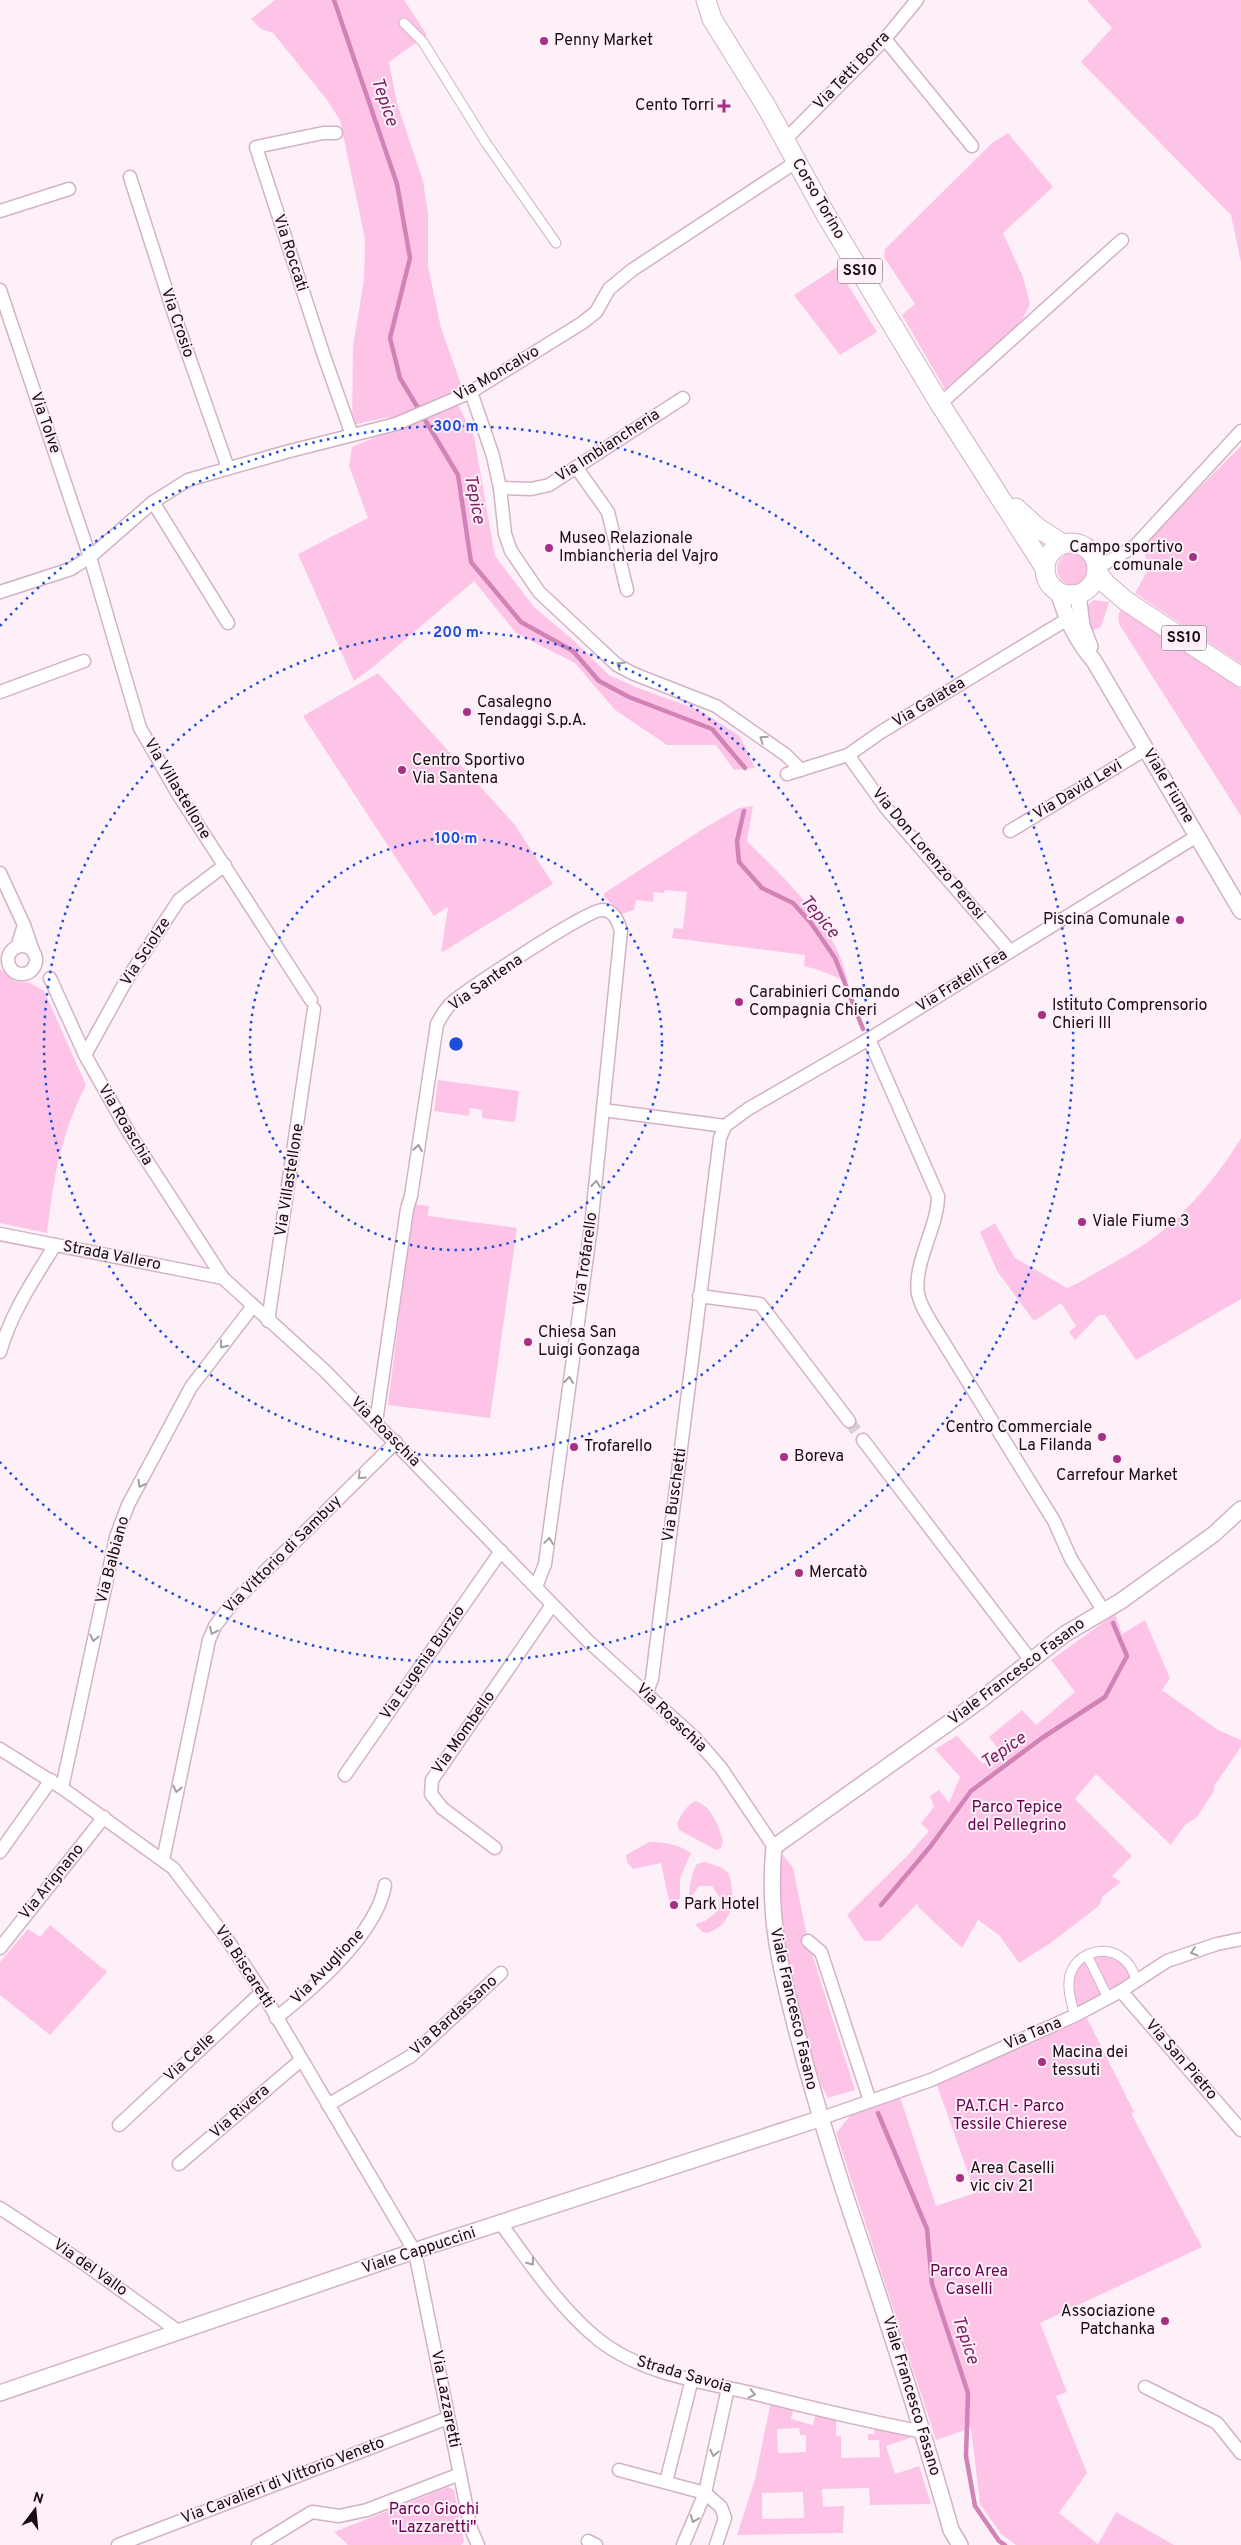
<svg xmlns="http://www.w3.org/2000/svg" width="1241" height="2545" font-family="Overpass,sans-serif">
<rect width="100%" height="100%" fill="#fef0f8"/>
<g fill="#fec4e8" fill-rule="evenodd">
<path d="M275 0H404L427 35 389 62 397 103 423 181 428 214V266L441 328 463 390 453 395 474 436 495 556 534 607 573 640 609 675 638 688 699 710 740 736 755 768 734 770 716 745H667L615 710 575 663 516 633 474 581 373 667 354 681 298 554 368 518 349 466 352 447 395 429 389 417 352 425 353 346 364 280 365 239 340 120 327 100 273 33 261 29 251 19Z"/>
<path d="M1087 0H1241V262L1231 215 1081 62 1112 28Z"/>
<path d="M1008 133 1053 187 1003 233 1023 277 1030 304 1019 326 946 391 902 315 915 304 884 257 885 249 992 143Z"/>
<path d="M837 267 877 332 840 355 794 295Z"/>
<path d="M1241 446V664L1135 593 1149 568 1142 545Z"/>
<circle cx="1073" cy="569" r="16"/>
<path d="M1094 600 1109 602 1101 627 1090 632C1088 622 1082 607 1094 600Z"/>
<path d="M1122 607 1241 689V816L1119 624 1118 616Z"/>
<path d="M378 673 515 825 553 884 441 953 448 907 434 916 303 716Z"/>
<path d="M753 806 747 841C786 881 836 924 848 982L819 970 804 966 805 955 672 938 674 928 683 929 687 892 665 890 664 893 654 892 653 902 636 900 634 910 622 914C615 906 608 903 603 894L706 827 739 808Z"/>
<path d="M0 969 14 981 30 983 44 991 86 1085C60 1137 54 1176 47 1233L0 1223Z"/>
<path d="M438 1080 519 1091 515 1122 482 1118V1110L470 1108 469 1116 434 1111Z"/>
<path d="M1241 1138V1299L1136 1360 1105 1315H1099L1075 1340 1069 1332 1076 1326 1061 1303 1034 1321 997 1271 980 1232 995 1223 1015 1258 1067 1288 1078 1283C1103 1268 1130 1255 1153 1238 1185 1215 1221 1172 1241 1138Z"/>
<path d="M413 1204 429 1206 428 1216 517 1228 490 1418 388 1405Z"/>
<path d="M1115 1614 1122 1634 1145 1620 1170 1678 1162 1690 1218 1730 1241 1740V1747L1214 1786V1791L1197 1817 1185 1825 1171 1845 1096 1774 1075 1799 1132 1856 1112 1876 1121 1882 1102 1897 1100 1905 1052 1942 1019 1963 999 1935 978 1920 962 1948 919 1908 918 1903 880 1941H864L847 1915 908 1855 929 1831 921 1823 934 1807 930 1796 939 1790 949 1803 960 1777 935 1749 957 1736 983 1764 999 1750 989 1737 1022 1710 1036 1725 1075 1692 1051 1660Z"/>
<path d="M695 1801C711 1805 719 1826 723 1841L721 1848 716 1850 679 1830 677 1823C682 1814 686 1806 695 1801Z"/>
<path d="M649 1842C665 1842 678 1844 691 1853L680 1878V1898L671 1910 661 1863 633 1869 627 1862 626 1855Z"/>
<path d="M783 1855 793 1868 808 1941 855 2090 828 2098 821 2085 785 1966 777 1873Z"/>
<path d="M704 1862C712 1864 720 1866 726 1871 731 1876 731 1883 732 1890 734 1909 728 1926 707 1933L702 1932 695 1924 705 1921 719 1910 720 1898 712 1886H699L689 1900C689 1889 691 1873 697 1864Z"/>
<path d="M50 1925 107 1972 50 2035 0 1995V1962L28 1929 40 1937Z"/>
<path d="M1100 1951 1123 1958 1137 1981 1073 2009 1072 1970Z"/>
<path d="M1087 2018 1134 2112 1132 2114 1134 2119 1202 2247 1040 2323 1067 2392 1056 2396 1087 2473 1059 2513 1098 2544 1116 2512 1174 2545H1016L1001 2534 980 2504 971 2428 936 2440 836 2133 854 2111 900 2097 936 2206 975 2193 937 2085Z"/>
<path d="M771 2401 794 2407 791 2419 813 2425 816 2412 836 2419V2436H841V2458L880 2457 879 2440H868V2434H874V2427L909 2435 910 2438 886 2446 895 2474 919 2466 931 2504 870 2505 869 2488 822 2489 823 2507 844 2506 843 2533 737 2535 755 2479ZM799 2428 800 2435H806V2452L778 2453 777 2429ZM803 2492 804 2518 762 2519V2493Z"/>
<path d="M448 2487 454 2490 464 2542 461 2545H348L334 2532Z"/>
</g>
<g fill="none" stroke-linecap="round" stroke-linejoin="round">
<g stroke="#d182b6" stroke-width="4.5">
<path d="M334 0 397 184 410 258 390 338 400 378 458 475 471 562 521 622 573 651 599 681 629 697 712 729 745 768"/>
<path d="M744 811 737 841 739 862 762 888 793 903 811 923 835 958 863 1029"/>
<path d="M881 1905 930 1847 971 1791 1042 1738 1105 1697 1127 1656 1113 1623"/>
<path d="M878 2113 927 2229 932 2284 968 2393 966 2456 975 2506 999 2541 1005 2545"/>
</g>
<path stroke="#dbced6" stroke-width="12" stroke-dasharray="12 6" stroke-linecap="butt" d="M849 1421 863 1440"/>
<defs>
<g id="pedestrian">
<path d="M404 23 423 42 486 143 556 243"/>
<path d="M1087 1955 1108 1998"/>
<path d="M1073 2009C1071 2000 1068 1991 1069 1982 1070 1956 1102 1942 1122 1958 1130 1963 1133 1972 1137 1981"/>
</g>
<g id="minor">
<path d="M885 39 972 146"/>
<path d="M336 133H323L256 147 324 356 352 435"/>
<path d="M785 140 885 39 917 0"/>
<path d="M130 177 174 314 228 468"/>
<path d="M0 211 69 189"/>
<path d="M0 290 90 557 140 728 178 794 311 1000"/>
<path d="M471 392 493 456 500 488 505 534 511 551 539 592 617 665 634 674 716 706 786 755 801 770"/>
<path d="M940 404 1122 240"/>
<path d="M576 467 608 512 627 590"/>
<path d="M500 488 531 489 549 485 683 398"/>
<path d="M153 502 228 623"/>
<path d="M1097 568 1135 546 1241 431"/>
<path d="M0 592 71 569 90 557 153 502 188 480 286 452 396 424 471 392 582 323 596 312 609 289 632 270 796 162"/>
<path d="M0 692 84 661"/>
<path d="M848 755 886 808 1010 951"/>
<path d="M787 774 848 755 881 732 1066 620"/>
<path d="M1010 831 1146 749"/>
<path d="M0 873 24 925"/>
<circle cx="22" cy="960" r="14"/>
<path d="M17 947 24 925 33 951"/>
<path d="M50 978 85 1055 129 1133 223 1278 325 1371 588 1641 694 1737 721 1768 774 1847"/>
<path d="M869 1039 938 1196C938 1227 913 1263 918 1294 920 1304 926 1314 931 1322L1054 1521 1071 1559 1103 1610"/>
<path d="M85 1055 127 979 179 900 225 865"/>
<path d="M603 1110 725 1126"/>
<path d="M725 1126 748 1109 869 1039 1197 836"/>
<path d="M0 1234 223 1278"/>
<path d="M699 1296 760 1304 849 1421"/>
<path d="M268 1321 314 1009"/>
<path d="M0 1352C11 1313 34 1279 55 1245"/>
<path d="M376 1422 407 1209 411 1196 437 1024C442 1015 447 1006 455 1000 473 986 587 910 602 910 614 910 618 921 621 931L591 1227 545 1564 536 1587"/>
<path d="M863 1440 1032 1662"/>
<path d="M646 1694 652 1679 720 1138 725 1126"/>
<path d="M0 1749 62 1788 173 1868 227 1939 262 1992 415 2252 471 2529 478 2545"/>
<path d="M345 1775 501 1551"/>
<path d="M62 1788 116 1537 128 1505 191 1387 253 1306"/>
<path d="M495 1848 442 1808 431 1794 432 1780 552 1605"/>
<path d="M0 1852 51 1780"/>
<path d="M163 1860 209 1640 215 1626 231 1605 396 1442"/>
<path d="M808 1941 821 1952 870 2101"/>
<path d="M0 1948 104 1817"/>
<path d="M1121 1991 1241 2130"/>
<path d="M276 2018C314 1988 377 1933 385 1885"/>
<path d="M328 2105 411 2056 501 1973"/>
<path d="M819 2119 931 2080 1076 2015 1121 1991 1167 1961 1217 1944 1241 1939"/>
<path d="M119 2125 262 1992"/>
<path d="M179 2164 301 2060"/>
<path d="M0 2208 79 2260 178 2331"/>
<path d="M501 2224C530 2263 560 2309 599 2340 642 2374 703 2382 756 2394 811 2408 867 2421 923 2432"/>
<path d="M1145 2387 1217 2423 1241 2453"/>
<path d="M619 2470 705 2493 721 2507 725 2518 716 2545"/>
<path d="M666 2482 692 2379"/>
<path d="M588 2541 596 2545"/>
<path d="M118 2545 448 2418"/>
<path d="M258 2545 312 2512 339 2516 367 2510 460 2474"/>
<path d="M683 2545 705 2493 728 2388"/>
</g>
<g id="tertiary">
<path d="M1058 591C1066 618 1075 639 1094 661L1241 911"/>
<path d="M1078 594 1082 626 1090 647"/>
<path d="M0 2393 432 2245 819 2119"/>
<path d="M960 2545 951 2530C924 2433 893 2338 861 2242 838 2175 817 2108 799 2040 781 1971 767 1918 774 1847L978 1702 1065 1634 1121 1601 1214 1534 1241 1509"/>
</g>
<g id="primary">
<path d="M706 0 712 19 766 106 826 215 940 404 1045 568"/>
<path d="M1016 508 1038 528 1063 544"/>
<circle cx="1071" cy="569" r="26"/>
<path d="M1097 572 1106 584 1126 601 1241 677"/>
</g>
</defs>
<use href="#pedestrian" stroke="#d3b1c6" stroke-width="11"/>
<use href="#minor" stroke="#d3b1c6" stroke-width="15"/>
<use href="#tertiary" stroke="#d3b1c6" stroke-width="18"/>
<use href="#primary" stroke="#d3b1c6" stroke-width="21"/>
<use href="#pedestrian" stroke="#fff" stroke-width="9"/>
<use href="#minor" stroke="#fff" stroke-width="12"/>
<use href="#tertiary" stroke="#fff" stroke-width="15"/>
<use href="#primary" stroke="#fff" stroke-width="19"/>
</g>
<defs><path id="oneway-chevron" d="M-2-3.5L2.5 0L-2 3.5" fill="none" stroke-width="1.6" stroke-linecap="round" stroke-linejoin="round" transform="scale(1.25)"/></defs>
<g stroke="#a29ea1">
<use href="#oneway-chevron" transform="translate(620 665) rotate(-146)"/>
<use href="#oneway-chevron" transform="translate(763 739) rotate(-145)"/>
<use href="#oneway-chevron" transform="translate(418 1148) rotate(-81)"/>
<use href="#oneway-chevron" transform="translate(596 1184) rotate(-83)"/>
<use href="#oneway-chevron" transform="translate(223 1345) rotate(128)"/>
<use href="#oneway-chevron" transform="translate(569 1380) rotate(-84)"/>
<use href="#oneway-chevron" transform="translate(361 1476) rotate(136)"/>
<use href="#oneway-chevron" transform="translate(141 1484) rotate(120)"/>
<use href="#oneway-chevron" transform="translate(549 1541) rotate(-82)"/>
<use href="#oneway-chevron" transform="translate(213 1631) rotate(115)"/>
<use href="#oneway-chevron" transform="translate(94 1638) rotate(102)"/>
<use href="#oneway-chevron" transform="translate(177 1789) rotate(102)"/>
<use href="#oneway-chevron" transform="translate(1194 1952) rotate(161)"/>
<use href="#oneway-chevron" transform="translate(531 2262) rotate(52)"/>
<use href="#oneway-chevron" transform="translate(752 2394) rotate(13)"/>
<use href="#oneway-chevron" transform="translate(714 2453) rotate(103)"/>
<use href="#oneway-chevron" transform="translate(694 2519) rotate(112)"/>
</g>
<g fill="none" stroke="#1d4ed8" stroke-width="2.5" stroke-dasharray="2.5 5">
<circle cx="456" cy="1044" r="206"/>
<circle cx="456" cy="1044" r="412"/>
<path d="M0 626A618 618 0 1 1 0 1462"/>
</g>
<g fill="#a72f86" stroke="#fef0f8" stroke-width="2">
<circle cx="544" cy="41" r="5"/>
<path d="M721.5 98.5h5v5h5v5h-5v5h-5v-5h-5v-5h5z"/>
<circle cx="549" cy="548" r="5"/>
<circle cx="1193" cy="557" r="5"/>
<circle cx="467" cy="712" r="5"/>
<circle cx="402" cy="770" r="5"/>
<circle cx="1180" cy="920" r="5"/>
<circle cx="739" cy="1002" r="5"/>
<circle cx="1042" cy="1015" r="5"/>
<circle cx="1082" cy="1222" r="5"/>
<circle cx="528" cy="1342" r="5"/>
<circle cx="1102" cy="1437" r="5"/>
<circle cx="574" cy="1447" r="5"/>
<circle cx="784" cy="1457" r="5"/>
<circle cx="1117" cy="1459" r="5"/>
<circle cx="799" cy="1573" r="5"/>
<circle cx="674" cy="1905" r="5"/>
<circle cx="1042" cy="2062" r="5"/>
<circle cx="960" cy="2178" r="5"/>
<circle cx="1165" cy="2321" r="5"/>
</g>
<g text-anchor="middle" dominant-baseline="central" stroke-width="4" stroke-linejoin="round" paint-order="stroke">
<g fill="#fef0f8" stroke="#5c5058" stroke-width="1">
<rect x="837.5" y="258.5" width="45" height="25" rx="4"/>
<rect x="1161.5" y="625.5" width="45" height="25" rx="4"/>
</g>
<g font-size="15" font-weight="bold" fill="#170c13">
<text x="860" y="271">SS10</text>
<text x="1184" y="638">SS10</text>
</g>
<g font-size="16" fill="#170c13" stroke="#fef0f8" text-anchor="start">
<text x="554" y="41">Penny Market</text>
<text x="714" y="106" text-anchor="end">Cento Torri</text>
<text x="559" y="539">Museo Relazionale<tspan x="559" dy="18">Imbiancheria del Vajro</tspan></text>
<text x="1183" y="548" text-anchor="end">Campo sportivo<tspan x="1183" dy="18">comunale</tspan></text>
<text x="477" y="703">Casalegno<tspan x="477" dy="18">Tendaggi S.p.A.</tspan></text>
<text x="412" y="761">Centro Sportivo<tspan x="412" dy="18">Via Santena</tspan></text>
<text x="1170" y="920" text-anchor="end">Piscina Comunale</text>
<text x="749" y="993">Carabinieri Comando<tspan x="749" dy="18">Compagnia Chieri</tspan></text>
<text x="1052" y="1006">Istituto Comprensorio<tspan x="1052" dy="18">Chieri III</tspan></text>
<text x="1092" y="1222">Viale Fiume 3</text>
<text x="538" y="1333">Chiesa San<tspan x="538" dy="18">Luigi Gonzaga</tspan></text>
<text x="1092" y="1428" text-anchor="end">Centro Commerciale<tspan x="1092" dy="18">La Filanda</tspan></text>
<text x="584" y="1447">Trofarello</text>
<text x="794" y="1457">Boreva</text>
<text x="1117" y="1476" text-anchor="middle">Carrefour Market</text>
<text x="809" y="1573">Mercatò</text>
<text x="684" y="1905">Park Hotel</text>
<text x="1052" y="2053">Macina dei<tspan x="1052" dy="18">tessuti</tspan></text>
<text x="970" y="2169">Area Caselli<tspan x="970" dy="18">vic civ 21</tspan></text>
<text x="1155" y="2312" text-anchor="end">Associazione<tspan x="1155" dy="18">Patchanka</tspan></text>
</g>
<g font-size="16" fill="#170c13" stroke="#fef0f8">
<text transform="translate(852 71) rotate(-46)">Via Tetti Borra</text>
<text transform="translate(818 199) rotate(60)">Corso Torino</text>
<text transform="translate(290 253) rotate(72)">Via Roccati</text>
<text transform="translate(177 323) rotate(71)">Via Crosio</text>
<text transform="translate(497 374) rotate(-30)">Via Moncalvo</text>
<text transform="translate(45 423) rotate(71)">Via Tolve</text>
<text transform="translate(608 446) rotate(-33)">Via Imbiancheria</text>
<text transform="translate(929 703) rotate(-31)">Via Galatea</text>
<text transform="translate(1168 786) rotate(59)">Viale Fiume</text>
<text transform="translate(177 789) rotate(59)">Via Villastellone</text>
<text transform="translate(1078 790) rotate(-31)">Via David Levi</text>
<text transform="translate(928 854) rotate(50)">Via Don Lorenzo Perosi</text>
<text transform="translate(146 952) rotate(-57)">Via Sciolze</text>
<text transform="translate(962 981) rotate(-32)">Via Fratelli Fea</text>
<text transform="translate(486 983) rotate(-35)">Via Santena</text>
<text transform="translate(125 1125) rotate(59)">Via Roaschia</text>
<text transform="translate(290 1180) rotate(-81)">Via Villastellone</text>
<text transform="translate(112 1256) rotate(11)">Strada Vallero</text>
<text transform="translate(586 1259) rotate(-82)">Via Trofarello</text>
<text transform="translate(385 1432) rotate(45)">Via Roaschia</text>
<text transform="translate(675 1495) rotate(-82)">Via Buschetti</text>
<text transform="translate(283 1555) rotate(-45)">Via Vittorio di Sambuy</text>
<text transform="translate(113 1560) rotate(-75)">Via Balbiano</text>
<text transform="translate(423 1663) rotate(-55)">Via Eugenia Burzio</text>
<text transform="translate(1017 1672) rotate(-37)">Viale Francesco Fasano</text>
<text transform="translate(671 1718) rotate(44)">Via Roaschia</text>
<text transform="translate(464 1733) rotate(-55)">Via Mombello</text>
<text transform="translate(52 1882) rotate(-51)">Via Arignano</text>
<text transform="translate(244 1967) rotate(57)">Via Biscaretti</text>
<text transform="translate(328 1967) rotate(-46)">Via Avuglione</text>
<text transform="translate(793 2009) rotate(77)">Viale Francesco Fasano</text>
<text transform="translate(454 2016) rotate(-42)">Via Bardassano</text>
<text transform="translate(1033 2034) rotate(-23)">Via Tana</text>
<text transform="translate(190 2058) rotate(-43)">Via Celle</text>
<text transform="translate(1181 2060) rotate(49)">Via San Pietro</text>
<text transform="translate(240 2112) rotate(-41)">Via Rivera</text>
<text transform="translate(419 2251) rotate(-18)">Viale Cappuccini</text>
<text transform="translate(90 2268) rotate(35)">Via del Vallo</text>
<text transform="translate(684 2375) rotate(16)">Strada Savoia</text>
<text transform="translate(911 2396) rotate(73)">Viale Francesco Fasano</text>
<text transform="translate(445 2399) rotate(79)">Via Lazzaretti</text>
<text transform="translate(283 2481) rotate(-21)">Via Cavalieri di Vittorio Veneto</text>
</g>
<g font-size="16" fill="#66014f" stroke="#fef0f8">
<text x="1017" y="1808">Parco Tepice<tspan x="1017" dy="18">del Pellegrino</tspan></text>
<text x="1010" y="2107">PA.T.CH - Parco<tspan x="1010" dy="18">Tessile Chierese</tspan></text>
<text x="969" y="2272">Parco Area<tspan x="969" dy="18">Caselli</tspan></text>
<text x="434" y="2510">Parco Giochi<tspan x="434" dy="18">"Lazzaretti"</tspan></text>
</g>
<g font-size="18" font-style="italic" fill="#7f2165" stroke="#fef0f8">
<text transform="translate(384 102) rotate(71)">Tepice</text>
<text transform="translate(474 499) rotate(79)">Tepice</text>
<text transform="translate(819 917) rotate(50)">Tepice</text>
<text transform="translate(1004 1751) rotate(-35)">Tepice</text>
<text transform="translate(965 2340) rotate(71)">Tepice</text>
</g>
</g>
<circle cx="456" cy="1044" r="8" fill="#1d4ed8" stroke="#fef0f8" stroke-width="2.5"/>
<g font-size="15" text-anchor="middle" font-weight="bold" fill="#1d4ed8" stroke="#fef0f8" stroke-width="4" stroke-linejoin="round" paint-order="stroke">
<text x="456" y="431">300 m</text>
<text x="456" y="637">200 m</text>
<text x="456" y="843">100 m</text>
</g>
<g transform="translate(35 2510) rotate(16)" stroke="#fef0f8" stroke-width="4" paint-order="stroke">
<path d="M0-4L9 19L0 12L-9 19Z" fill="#170c13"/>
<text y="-8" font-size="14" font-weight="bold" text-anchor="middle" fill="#170c13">N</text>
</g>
</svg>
